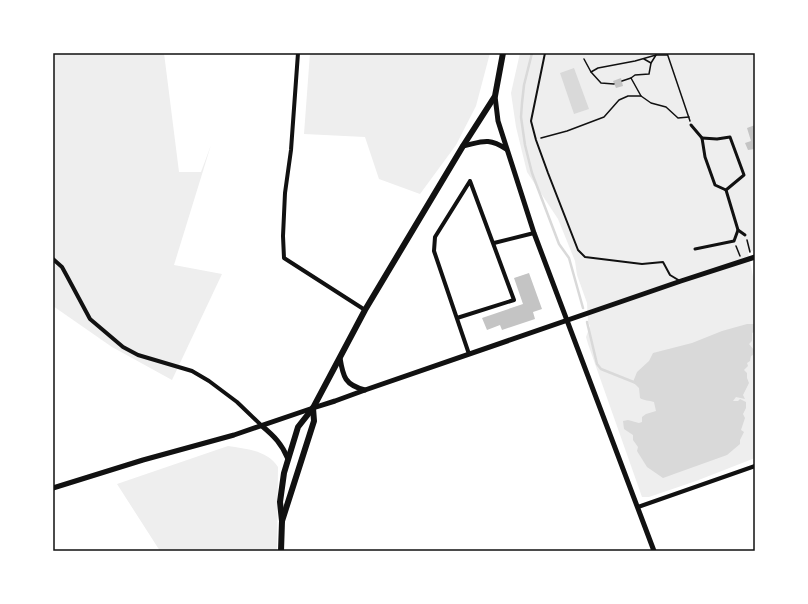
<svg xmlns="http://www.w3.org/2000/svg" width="808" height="604" font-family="'Sofia Sans Condensed',sans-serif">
<rect width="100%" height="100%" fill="#fff"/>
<g fill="#eee">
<path d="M53 53H164L179 172H201L211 145 174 265 222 274 172 380 112 347 53 306Z"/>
<path d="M310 53H490L476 106 456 145 420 194 379 179 365 137 304 134Z"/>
<path d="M520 53H755V250L748 252 755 286V458L696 481 649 497H642L588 344 586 337 590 326 588 322 587 303 577 275 575 261 558 219 527 172 516 127 511 93Z"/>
<path d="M228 446C246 449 267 450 278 467L277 551H160L117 484Z"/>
</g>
<g fill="#d9d9d9">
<path d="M574 68 589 109 574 114 560 73Z"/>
<path d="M747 324H755V331L752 333V341L749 344 754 350 753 355 751 356 750 361 747 363 748 366 744 370 747 373V378L749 383 743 395 745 399 736 397 733 401H738L740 399 746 402V408L743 414 745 418 741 430 744 432 740 440V444L727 455 663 478 647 467 637 451 638 447 633 440V435L624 429 623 421 628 420 639 423 642 422V417L646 414 656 411 654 402C649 400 644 401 640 398L639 388 633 382 637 372 649 361 653 353 692 343 722 331Z"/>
</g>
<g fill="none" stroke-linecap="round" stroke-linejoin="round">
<g stroke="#d9d9d9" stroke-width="2.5">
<path d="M532 53 524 85 522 103 521 117 525 145 532 173 559 244 569 258 583 308"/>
<path d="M587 322 597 364 601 369 636 383"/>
</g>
</g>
<g fill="#c4c4c4">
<path d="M621 78 623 86 616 88 613 81Z"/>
<path d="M755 125V149L748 150 745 143 751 141 747 128Z"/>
<path d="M529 273 542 309 533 312 535 319 502 330 500 325 487 330 482 318 523 304 514 278Z"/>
</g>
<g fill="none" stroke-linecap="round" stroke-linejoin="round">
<g stroke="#111" stroke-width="1.5">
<path d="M667 53 690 121"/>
<path d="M584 59 591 72 601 83 614 84"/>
<path d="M644 59 651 63"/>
<path d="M591 72 598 68 635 61 656 55"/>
<path d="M622 81 631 78"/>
<path d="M641 96 631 78 635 75 649 74 651 63 656 55H667"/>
<path d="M541 138 567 131 604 117 619 100 628 96H641L651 103 666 107 678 118 689 117"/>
<path d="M747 240 750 252"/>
<path d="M736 246 740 256"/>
</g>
<path stroke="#111" stroke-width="2" d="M545 53 531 121 536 140 548 173 578 250 585 257 642 264 663 262 670 275 680 281"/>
<g stroke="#111" stroke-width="3">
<path d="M691 125 702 138 705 157 715 185 726 190"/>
<path d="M702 138 717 139 730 137 744 175 726 190 738 230 745 235"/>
<path d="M695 249 734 241 738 230"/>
</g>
<g stroke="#111" stroke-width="4">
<path d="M298 53 291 150 285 193 283 236 284 258 365 310"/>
<path d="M494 243 534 233"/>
<path d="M53 259 62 267 68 278 90 319 123 347 138 355 192 371 209 381 237 402 262 426"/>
<path d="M457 318 514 300 470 181 435 237 434 251 469 354"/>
<path d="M638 507 755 466"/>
</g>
<g stroke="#111" stroke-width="5">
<path d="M495 96 498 121 534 233 654 551"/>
<path d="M463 146C482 142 488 137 506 149"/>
<path d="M340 358C343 377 345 385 365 390"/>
<path d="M262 426C274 436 282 444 288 459"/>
<path d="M53 488 143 460 234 435 313 408 335 401 365 390 681 281 755 257"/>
</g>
<g stroke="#111" stroke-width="6">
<path d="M282 521 280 502 284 473 298 427 313 408 365 310 463 146 495 96 503 53"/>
<path d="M281 551 282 521 314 421 313 408"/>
</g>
</g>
<rect width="808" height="604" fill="none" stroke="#ffffff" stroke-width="108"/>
<rect x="54" y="54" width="700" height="496" fill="none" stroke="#111" stroke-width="1.5"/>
</svg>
